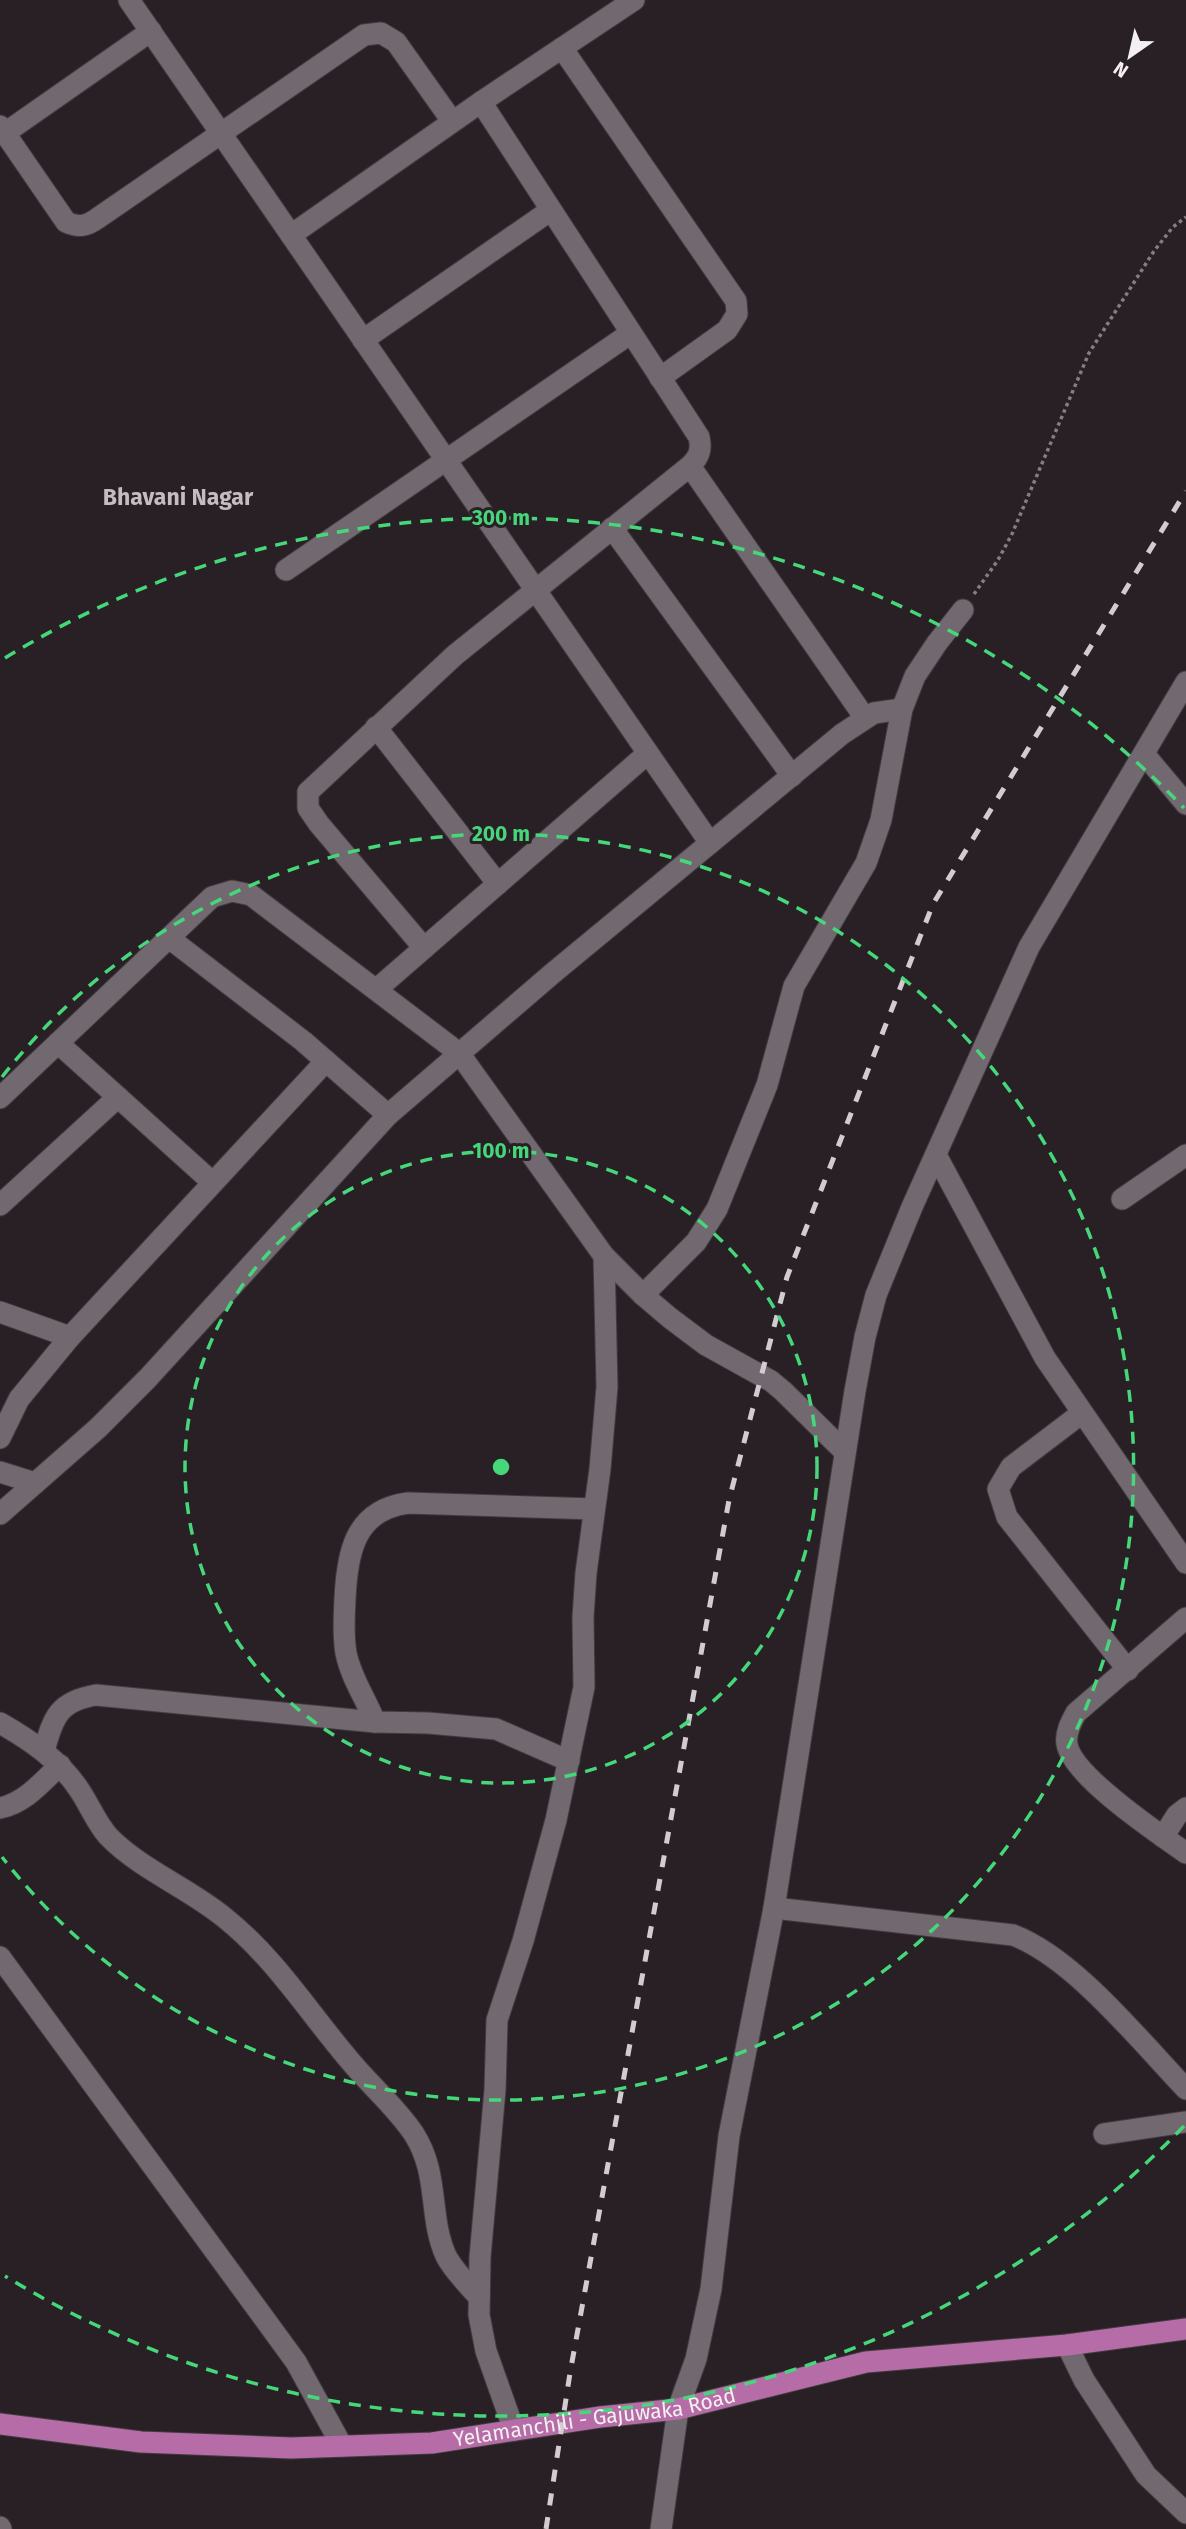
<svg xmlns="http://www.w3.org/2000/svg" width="1186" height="2529" font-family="'Fira Sans',sans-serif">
<rect width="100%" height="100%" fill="#282025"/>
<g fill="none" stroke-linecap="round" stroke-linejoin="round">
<defs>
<g id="minor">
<path d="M129 0 710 843"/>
<path d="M562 48 736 301 737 314 727 330 660 378"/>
<path d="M0 126 66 222C79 228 87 226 98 218L364 35 381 33 396 42 452 121"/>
<path d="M5 133 151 31"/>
<path d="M291 235 481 102 634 0"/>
<path d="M363 340 551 210"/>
<path d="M690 466 865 718"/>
<path d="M612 528 792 776"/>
<path d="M286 570 631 333"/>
<path d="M376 727 498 884"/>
<path d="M1144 754 1186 804"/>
<path d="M169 938 303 1041 388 1115"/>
<path d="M424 948 319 824 308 808V792L455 655 690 466C699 457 702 450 699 437L481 102"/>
<path d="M377 989 647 754"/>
<path d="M58 1043 212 1182"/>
<path d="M0 1098 212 897 232 891 251 895 459 1053 604 1256 643 1295 670 1318 706 1345 771 1381 783 1391 845 1452"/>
<path d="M936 1155 1045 1358 1186 1563"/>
<path d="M1122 1199 1186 1155"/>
<path d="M0 1205 118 1097"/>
<path d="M643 1295 696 1242 717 1209 767 1085 794 986 866 863 881 820 902 709 915 676 937 643 963 610"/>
<path d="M0 1312 70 1337"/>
<path d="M1082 1413 1011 1467 998 1489 1007 1517 1128 1670"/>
<path d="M0 1438 19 1399 70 1337 326 1061"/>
<path d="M0 1472 35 1483"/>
<path d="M0 1514 98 1428 148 1378 388 1115 553 973 842 734 874 713 902 709"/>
<path d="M1186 1618 1076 1713C1071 1722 1065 1733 1067 1744 1072 1776 1159 1834 1186 1853"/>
<path d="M375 1722C366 1699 351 1678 346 1653 343 1636 344 1616 345 1599 347 1554 354 1510 408 1503L594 1509"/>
<path d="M0 1723C30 1740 61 1761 80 1791 90 1806 96 1822 108 1836 141 1870 189 1888 225 1918 276 1959 309 2013 351 2062 371 2086 397 2108 414 2134 440 2175 428 2216 446 2256 454 2271 468 2285 479 2297"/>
<path d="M44 1751C53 1717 59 1701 96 1695L375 1722 428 1723 496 1729 569 1761"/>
<path d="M0 1808C25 1803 42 1782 60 1765"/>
<path d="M1163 1837 1177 1815 1186 1808"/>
<path d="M774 1908 1013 1935C1074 1958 1140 2041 1186 2089"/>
<path d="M0 1957 296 2362 342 2446"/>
<path d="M1104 2134 1186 2122"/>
<path d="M1067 2345 1084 2380 1146 2475 1186 2513"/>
<path d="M514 2430 486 2351 479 2315 480 2257 495 2090 497 2020 523 1941 556 1820 584 1687 583 1617 586 1573 600 1469 607 1387 604 1256"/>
<path d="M0 2527 1 2529"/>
<path d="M661 2529 678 2409 696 2359 711 2289 729 2136 774 1908 855 1391 865 1337 876 1295 912 1207 1029 947 1186 682"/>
</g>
<g id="major">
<path id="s1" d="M0 2424 141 2442 291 2448 432 2443 600 2417 678 2409 866 2362 1067 2345 1186 2329"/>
</g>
</defs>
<use href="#minor" stroke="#423c41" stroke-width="23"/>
<use href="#major" stroke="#423c41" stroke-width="23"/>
<path stroke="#847d81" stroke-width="3.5" stroke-dasharray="3.5 3.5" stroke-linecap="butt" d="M974 594 998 560 1012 534 1089 353 1154 251 1173 227 1186 217"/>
<use href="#minor" stroke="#726970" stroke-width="21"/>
<use href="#major" stroke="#b66da7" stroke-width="21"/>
<path stroke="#d2ccd0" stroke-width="5" stroke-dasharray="12 12" stroke-linecap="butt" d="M546 2529 570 2373 729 1500 787 1277 933 904 1186 491"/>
</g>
<g fill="none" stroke="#46d77a" stroke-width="3.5" stroke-dasharray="12 9">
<circle cx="501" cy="1467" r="316"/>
<path d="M2 1077A633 633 0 1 1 2 1857"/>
<path d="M1184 2126A949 949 0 0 1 5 2276M5 658A949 949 0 0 1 1184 808"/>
</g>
<g text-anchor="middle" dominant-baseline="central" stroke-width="6" stroke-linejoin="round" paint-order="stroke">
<g font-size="21" fill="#f4eff2" stroke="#282025">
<text stroke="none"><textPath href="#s1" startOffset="598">Yelamanchili - Gajuwaka Road</textPath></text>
</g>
<g font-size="23" font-weight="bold" fill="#c5bbc2" stroke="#282025">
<text x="178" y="497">Bhavani Nagar</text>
</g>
</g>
<circle cx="501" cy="1467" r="10" fill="#46d77a" stroke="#282025" stroke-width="3.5"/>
<g font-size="21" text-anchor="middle" font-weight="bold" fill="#46d77a" stroke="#282025" stroke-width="6" stroke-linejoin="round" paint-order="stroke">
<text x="501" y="525">300 m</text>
<text x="501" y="841">200 m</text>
<text x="501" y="1158">100 m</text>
</g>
<g transform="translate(1130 56) rotate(214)" stroke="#282025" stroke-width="5" paint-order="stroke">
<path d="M0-5L12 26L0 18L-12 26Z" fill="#f4eff2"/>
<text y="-10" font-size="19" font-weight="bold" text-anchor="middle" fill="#f4eff2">N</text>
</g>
</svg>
